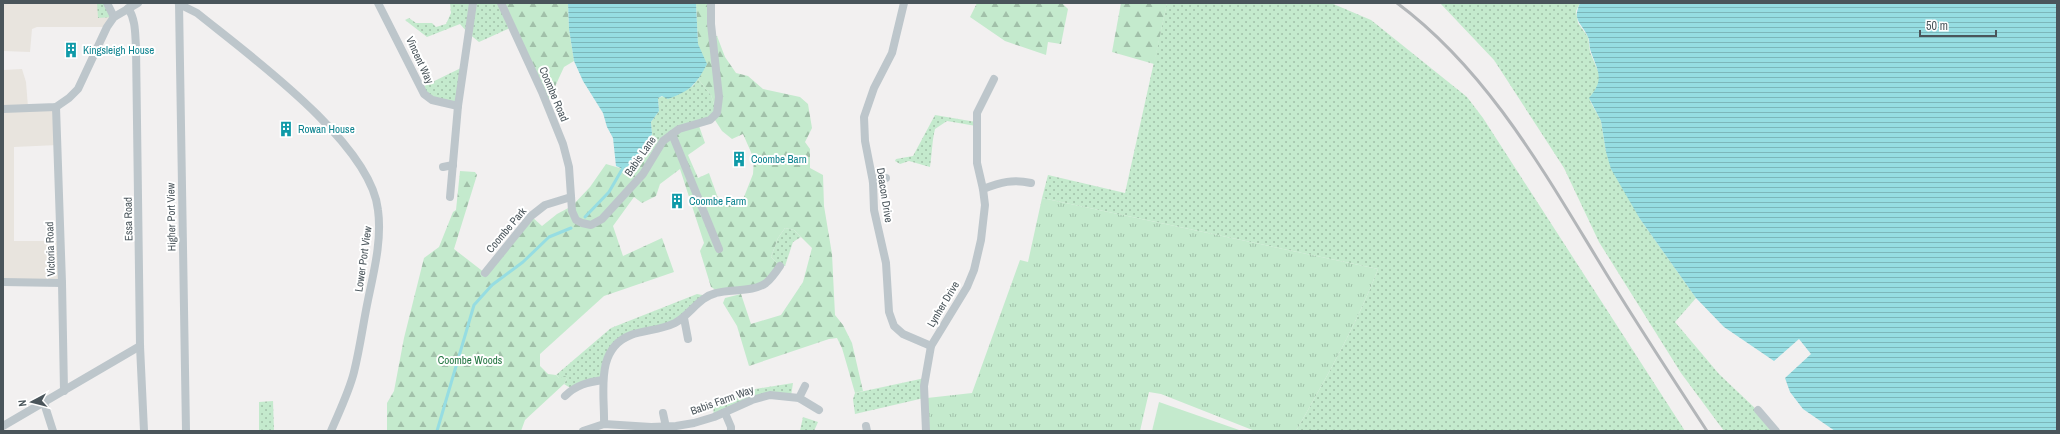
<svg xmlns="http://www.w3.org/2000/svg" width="2060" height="434" font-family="'Archivo Narrow',sans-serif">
<defs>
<pattern id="grass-dots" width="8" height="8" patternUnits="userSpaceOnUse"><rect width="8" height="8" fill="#c4eacd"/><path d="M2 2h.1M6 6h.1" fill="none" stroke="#a1c0a9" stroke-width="1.8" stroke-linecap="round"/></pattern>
<pattern id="forest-firs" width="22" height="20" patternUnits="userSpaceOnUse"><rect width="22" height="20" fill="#c4eacd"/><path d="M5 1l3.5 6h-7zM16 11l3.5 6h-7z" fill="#a1c0a9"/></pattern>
<pattern id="park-tufts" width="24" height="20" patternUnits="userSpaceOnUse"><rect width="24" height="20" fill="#c4eacd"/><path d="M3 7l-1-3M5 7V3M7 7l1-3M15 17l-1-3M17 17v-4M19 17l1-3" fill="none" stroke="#a1c0a9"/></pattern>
<pattern id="water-rules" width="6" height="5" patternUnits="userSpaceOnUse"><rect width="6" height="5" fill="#96dde2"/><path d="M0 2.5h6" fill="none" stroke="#7cb6ba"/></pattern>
</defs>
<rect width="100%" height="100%" fill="#f2f0f0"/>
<g fill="#e8e4de">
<path d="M3 3H107L114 17 107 27H37L32 29 30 52 3 51Z"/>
<path d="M22 69 26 82 28 107H56L58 145 14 147V241H61L62 283 3 282V70Z"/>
</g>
<g fill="url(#grass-dots)">
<path d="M97 3H107L114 17 98 18Z"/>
<path d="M450 3H501L512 27 479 42 468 33 460 24 427 37 405 20 409 18 416 23H432L436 27 446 24 451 13Z"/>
<path d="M1167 3H1331L1371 20 1467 97 1483 118 1685 431H1296C1326 378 1356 326 1378 269L1042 198 1048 175 1125 193Z"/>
<path d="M1440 3H1580L1576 11 1578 23 1588 37 1590 52 1600 76 1599 84 1590 101 1601 121 1606 152 1640 219 1696 298 1675 322 1719 374 1758 411 1776 431H1724L1681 373 1599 242 1564 168 1494 60Z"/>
<path d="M463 67 458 105 439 102 420 88Z"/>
<path d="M698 79 711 95 717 113 655 155 644 150 652 135 651 122 659 111 658 98 693 86Z"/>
<path d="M935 115 976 122V126L947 121 935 129C932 141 932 154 930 167L909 161 900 164 895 161 896 159 913 156Z"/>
<path d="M785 228 794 230 801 237 793 242 785 266H780L771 257 778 238Z"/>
<path d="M697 294 707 296 684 318 616 344 603 380 572 389 564 384 567 378H559L556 375 611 328Z"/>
<path d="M925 378 924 398 855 414 853 399 855 393Z"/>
<path d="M793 383 791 396 770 395 714 417 713 406 755 389Z"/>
<path d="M273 401 274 431H259V402Z"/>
<path d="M803 417 818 422 814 431H800Z"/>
</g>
<g fill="url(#forest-firs)">
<path d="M501 3H568L569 29 574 61 564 67 547 104Z"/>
<path d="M696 3H713L712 35 717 36 725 57 736 73 748 76 763 89 800 97 808 104 812 128 805 142 810 149V168L823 175 824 206 832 254 835 315 843 325 852 343 863 391 855 393 842 348 837 338 829 339 749 366 737 326 723 303 725 298 741 294 751 324 781 315 803 282 812 248 794 230 785 228 778 238 771 257 780 266 766 283 719 292 711 287 700 251 704 243 680 169 660 184 656 196 642 203 634 197 613 226 623 256 662 238 674 272 604 296 540 354V366L548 374 556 375 559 378 565 376 567 378 564 384 525 420 521 431H387V403L394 391 404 338 424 258 439 247 453 212 456 210 460 171 475 172 477 175 454 249 485 273 531 216 542 226 557 214 572 206 590 187 606 164 623 169 637 161 644 150 655 155 663 141 698 123 705 143 688 155 698 178 709 173 719 201 731 205 744 197 753 174 754 159 743 134 732 139 722 131 713 117 717 113 711 95 698 79 702 72 698 44Z"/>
<path d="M977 3H1062L1068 9 1061 44 1048 42 1046 55 1005 41 970 17Z"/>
<path d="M1121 3H1167L1154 64 1112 52Z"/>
</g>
<path fill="url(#park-tufts)" d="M1042 198 1378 269C1356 326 1326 378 1296 431H1255L1161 394 1149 392 1140 431H929L927 398 972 393 1020 260 1028 262Z"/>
<path fill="#c4eacd" d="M1159 402 1242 431H1152Z"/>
<g fill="url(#water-rules)">
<path d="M568 3H696L698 44 707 64C696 85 690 91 668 99L662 96 658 98 659 111 651 122 652 134 647 146 637 161 623 169 616 166 613 138 607 127 603 113 583 81 574 61 569 29Z"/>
<path d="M1580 3H2057V431H1835L1803 409 1790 392 1785 378 1811 354 1799 339 1774 361 1724 327 1696 298 1640 219 1611 169 1606 152 1601 121 1589 98C1605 79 1598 72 1591 52 1589 47 1590 41 1588 37 1581 22 1572 21 1580 3Z"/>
</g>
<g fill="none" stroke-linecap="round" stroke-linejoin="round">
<g stroke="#96dde2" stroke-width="3">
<path d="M585 217 609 192 624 166"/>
<path d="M437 431 474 305 492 285 523 262 549 237 571 228"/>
</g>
<g stroke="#bdc6cb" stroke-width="8">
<path d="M107 3 114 17"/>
<path d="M179 3 186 431"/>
<path d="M378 3 424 94 432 100 458 106"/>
<path d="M501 3 542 92 563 144 569 167 572 211 576 220 582 223 591 225 602 219 643 174 663 141 679 129 710 120 717 113 719 97 711 24V3"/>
<path d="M904 3 892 53 874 88 864 117 865 141 873 182 874 210 886 263 889 312 894 326 903 334 931 346"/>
<path d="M179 4 197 13C249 55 371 143 378 210 382 240 374 271 368 300 363 324 360 348 354 372 349 392 339 412 331 431"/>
<path d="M128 8C136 20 135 34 136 47L140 346 144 431"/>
<path d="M56 107 62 283 64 391"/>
<path d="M3 109 56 107 69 98 78 89 107 27 114 17 138 3"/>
<path d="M672 134 719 249"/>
<path d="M443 167 453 165"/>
<path d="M873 182 878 178H886"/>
<path d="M983 189C1001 182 1013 179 1031 183"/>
<path d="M450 197 458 106 473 3"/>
<path d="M485 273 531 216 545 205 571 197"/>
<path d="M3 282 62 283"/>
<path d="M684 318 688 339"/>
<path d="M565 396C576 385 588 382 603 380"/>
<path d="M799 398 805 386"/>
<path d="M44 403 53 431"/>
<path d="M1758 410 1776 431"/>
<path d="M663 413 666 427"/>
<path d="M725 413 731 427V431"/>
<path d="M604 424C605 394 594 349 631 335 645 330 661 330 675 323 690 315 699 297 716 293 731 289 754 292 766 283 771 279 776 272 780 266"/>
<path d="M3 426 140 346"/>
<path d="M866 426 867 431"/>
<path d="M583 431 604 424 651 427 676 426 694 423 714 417 752 400 770 395 799 398 819 410"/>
<path d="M926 431 924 386 931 346 967 287 974 270 981 240 985 205 983 189 977 163V113L994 79"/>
</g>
<path stroke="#b3b6b9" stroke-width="3" d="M1397 3C1487 70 1543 170 1601 265 1635 321 1671 376 1707 431"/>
</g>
<defs>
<symbol id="building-bare" viewBox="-9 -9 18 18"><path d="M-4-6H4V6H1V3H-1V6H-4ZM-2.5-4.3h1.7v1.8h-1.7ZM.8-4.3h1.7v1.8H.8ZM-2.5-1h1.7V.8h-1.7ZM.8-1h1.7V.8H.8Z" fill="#0f9aa8" stroke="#fff" stroke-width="2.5" paint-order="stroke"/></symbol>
</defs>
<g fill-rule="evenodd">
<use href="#building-bare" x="60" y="39" width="22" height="22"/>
<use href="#building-bare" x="275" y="118" width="22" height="22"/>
<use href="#building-bare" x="728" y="148" width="22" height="22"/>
<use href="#building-bare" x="666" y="190" width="22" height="22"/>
</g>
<g text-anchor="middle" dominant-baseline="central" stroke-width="4" stroke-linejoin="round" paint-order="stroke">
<g font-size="11" fill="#0d838f" stroke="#fff" text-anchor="start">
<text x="83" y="50">Kingsleigh House</text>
<text x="298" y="129">Rowan House</text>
<text x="751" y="159">Coombe Barn</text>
<text x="689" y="201">Coombe Farm</text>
</g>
<g font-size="11" fill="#4a555b" stroke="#fff">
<text transform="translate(420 60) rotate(65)">Vincent Way</text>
<text transform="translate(554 94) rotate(67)">Coombe Road</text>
<text transform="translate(640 156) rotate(-55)">Babis Lane</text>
<text transform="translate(885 195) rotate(81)">Deacon Drive</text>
<text transform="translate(171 217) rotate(-91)">Higher Port View</text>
<text transform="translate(128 219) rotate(-91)">Essa Road</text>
<text transform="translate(506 230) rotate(-50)">Coombe Park</text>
<text transform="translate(50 249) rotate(-92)">Victoria Road</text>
<text transform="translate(363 259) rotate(-82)">Lower Port View</text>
<text transform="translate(943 304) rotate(-59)">Lynher Drive</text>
<text transform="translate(722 400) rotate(-20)">Babis Farm Way</text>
</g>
<g font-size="11" fill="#227540" stroke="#fff">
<text x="470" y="360">Coombe Woods</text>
</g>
</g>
<rect width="2060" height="434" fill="none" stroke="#4a555b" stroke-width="8"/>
<g transform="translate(32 402) rotate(263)" stroke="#ffffff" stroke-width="3" paint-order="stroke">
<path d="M0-3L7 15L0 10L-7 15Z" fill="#4a555b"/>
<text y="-6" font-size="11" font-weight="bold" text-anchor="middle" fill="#4a555b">N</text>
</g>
<path d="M1920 30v6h76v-6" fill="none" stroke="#4a555b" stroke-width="2"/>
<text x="1926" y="30" font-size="12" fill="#4a555b" stroke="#ffffff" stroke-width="3" paint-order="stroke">50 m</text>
</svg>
